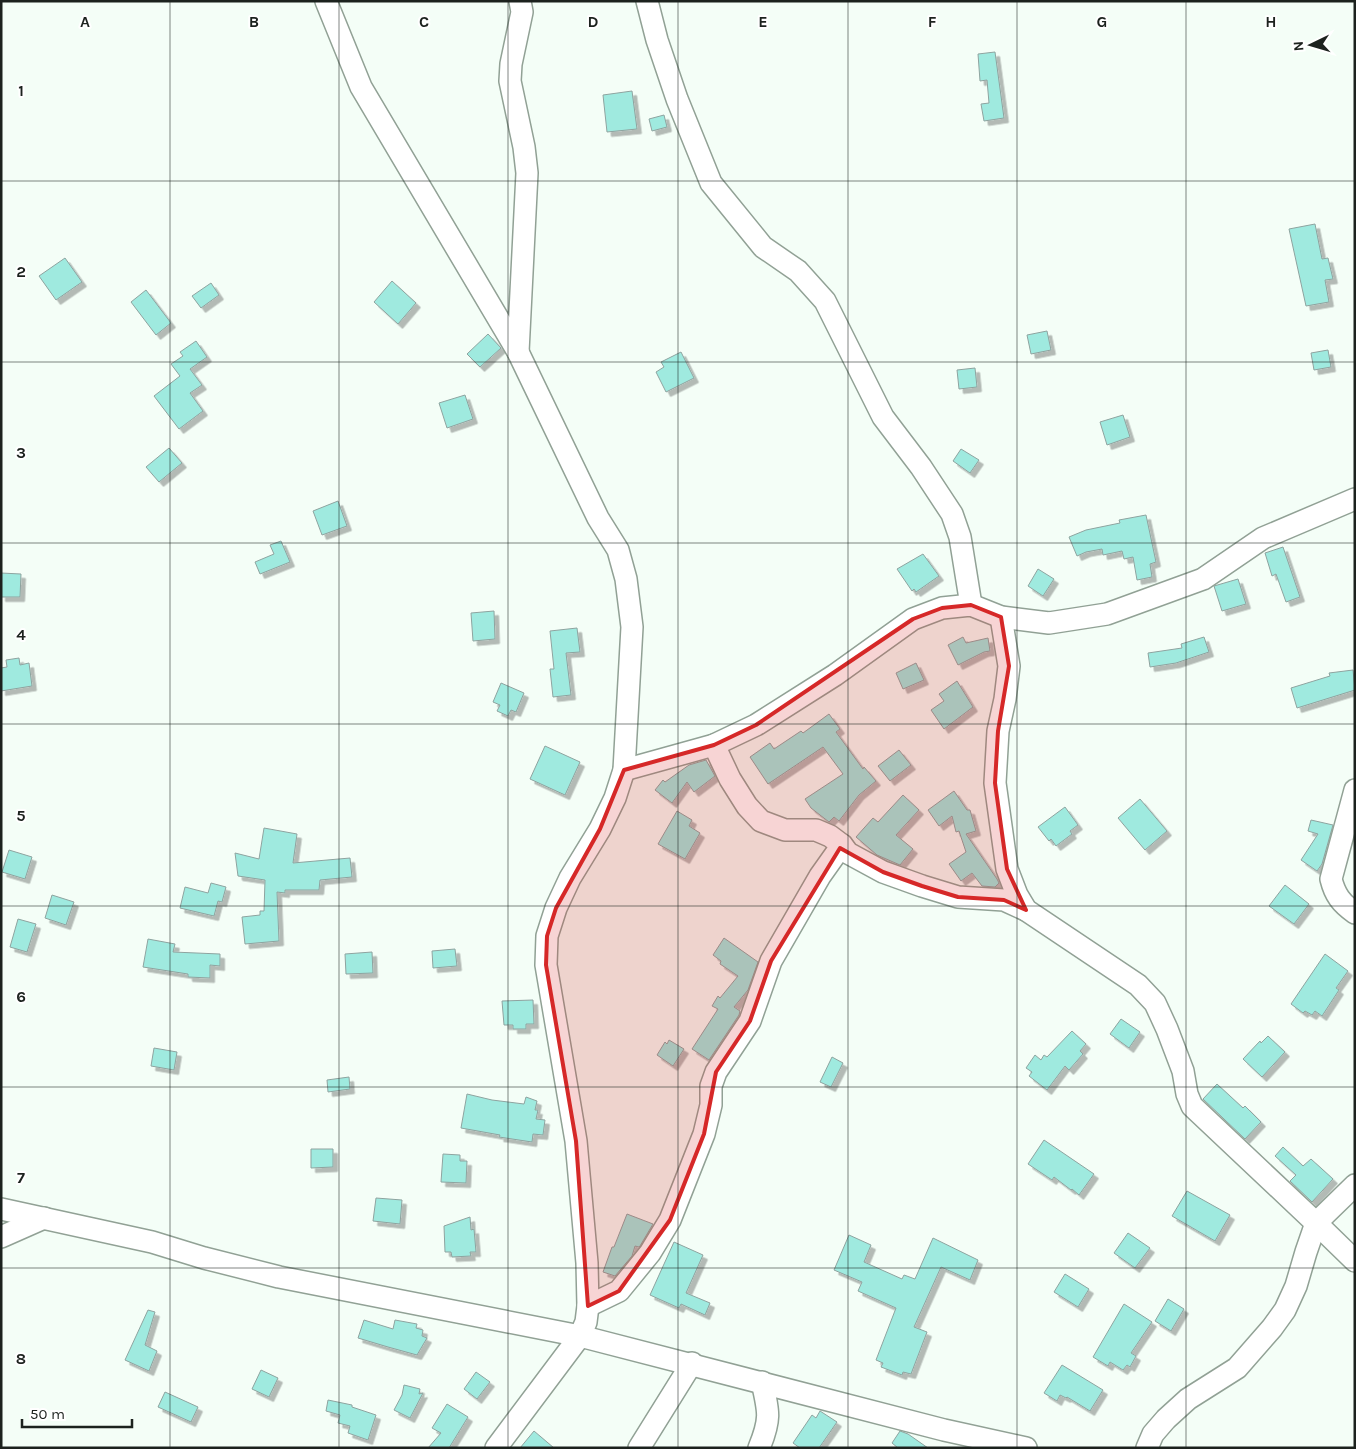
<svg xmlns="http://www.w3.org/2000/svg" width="1356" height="1449" font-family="Karla,sans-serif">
<defs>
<filter id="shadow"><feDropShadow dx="4.5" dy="4.5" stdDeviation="0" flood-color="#0004"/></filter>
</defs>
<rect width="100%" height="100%" fill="#f4fef7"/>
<g fill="#9feadf" stroke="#8ea39f" filter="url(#shadow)">
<path d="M995 52 1004 118 984 121 981 104 989 103 987 80 980 81 978 54Z"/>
<path d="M632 91 637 129 607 132 603 95Z"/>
<path d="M664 115 667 127 652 131 649 119Z"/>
<path d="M1315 224 1322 259 1328 258 1333 279 1325 280 1329 302 1306 306 1289 229Z"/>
<path d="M65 258 82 282 56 300 39 276Z"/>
<path d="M392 281 416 303 398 324 374 302Z"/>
<path d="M211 283 219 295 201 308 192 296Z"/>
<path d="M146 290 171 323 156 335 131 302Z"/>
<path d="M1047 331 1051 350 1031 354 1027 335Z"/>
<path d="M488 334 501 348 480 367 467 354Z"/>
<path d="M196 341 207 357 190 369 202 385 190 393 203 411 179 429 154 396 180 376 171 364 183 356 180 352Z"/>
<path d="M1328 350 1331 367 1314 370 1311 353Z"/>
<path d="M681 352 694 378 666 392 656 372 664 367 661 362Z"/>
<path d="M975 368 977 387 959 389 957 370Z"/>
<path d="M465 395 473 419 447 428 439 403Z"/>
<path d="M1123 415 1130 437 1107 445 1100 422Z"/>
<path d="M169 448 182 463 159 482 146 467Z"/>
<path d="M961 449 979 460 970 473 953 461Z"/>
<path d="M338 501 347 526 322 535 313 511Z"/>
<path d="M1146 515 1156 562 1150 564 1152 577 1137 580 1133 557 1124 559 1122 551 1103 555 1102 549 1086 552 1077 556 1069 537 1086 530 1120 523 1119 520Z"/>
<path d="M281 541 290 562 260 574 255 562 274 554 270 545Z"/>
<path d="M1283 547 1300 597 1286 602 1276 574 1272 576 1265 553Z"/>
<path d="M923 554 939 576 916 592 914 589 912 591 897 569Z"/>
<path d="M1038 569 1054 579 1043 596 1028 586Z"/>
<path d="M1 573 21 574 20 597H1Z"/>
<path d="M1238 579 1246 604 1222 611 1214 586Z"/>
<path d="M494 611 495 639 473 641 471 613Z"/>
<path d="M577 628 580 652 566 653 571 695 553 697 550 669H554L550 631Z"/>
<path d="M963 637 966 643 988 638 990 651 984 652 958 665 948 645Z"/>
<path d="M1204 637 1209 652 1176 663 1150 667 1148 653 1182 648 1181 644Z"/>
<path d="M19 658 20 665 29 663 32 686 1 691V668L7 667 6 660Z"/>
<path d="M916 663 924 680 903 689 896 673Z"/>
<path d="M1353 670 1355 690 1297 708 1291 688 1330 676 1329 673Z"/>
<path d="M957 681 973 707 944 729 931 710 944 701 939 694Z"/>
<path d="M501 683 524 693 516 712 511 710 508 716 497 711 500 705 493 702Z"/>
<path d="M829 714 840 729 836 732 863 769 864 767 876 781 859 795 839 821 834 817 829 822 811 808 805 799 843 774 823 747 768 784 750 757 770 743 774 749 801 731 803 733Z"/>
<path d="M545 746 580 762 565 795 530 779Z"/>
<path d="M899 750 911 765 890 781 878 766Z"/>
<path d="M706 760 715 776 694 792 687 782 672 803 655 790 663 780 665 782 689 765Z"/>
<path d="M954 791 967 810H970L976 831 966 834 997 879 999 883 995 887 982 886 972 873 961 881 949 864 966 852 959 831 956 832 952 816 939 826 928 810Z"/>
<path d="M903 795 919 810 896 835 913 849 900 865 877 855 856 837 873 818 878 822Z"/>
<path d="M1140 799 1167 831 1145 850 1118 818Z"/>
<path d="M1065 807 1078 825 1070 831 1072 834 1056 846 1051 839 1049 841 1038 827Z"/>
<path d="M677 811 692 820 689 826 700 833 685 859 658 844Z"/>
<path d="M1311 820 1333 825 1322 864 1317 871 1301 860 1318 834 1308 831Z"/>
<path d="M264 828 297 834 293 863 350 858 352 877 320 880 319 890H285V893L277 892 279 941 245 944 242 917 260 915V911H264L265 880 238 876 235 853 259 859Z"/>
<path d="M9 850 32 857 25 879 2 872Z"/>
<path d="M211 883 226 887 222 902 218 901 214 916 180 908 185 887 208 893Z"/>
<path d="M1285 885 1309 904 1294 924 1269 906Z"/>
<path d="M52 895 74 902 66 925 45 918Z"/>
<path d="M18 919 36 924 27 952 10 947Z"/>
<path d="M724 938 758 962 748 990 734 1007 740 1011 739 1015 709 1060 692 1049 718 1009 712 1006 718 996 720 998 738 976 720 964 721 961 713 955Z"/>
<path d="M148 939 175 944 173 952 220 954V966L210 965V978L188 977V974L143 967Z"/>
<path d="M455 949 457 966 433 968 432 951Z"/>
<path d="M372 952 373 973 346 974 345 954Z"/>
<path d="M1325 954 1348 971 1336 988 1339 990 1322 1016 1315 1011 1312 1015 1305 1011 1303 1013 1291 1004Z"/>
<path d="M533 1000 534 1024H526V1029H513V1025H504L502 1001Z"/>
<path d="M1121 1019 1140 1032 1129 1048 1110 1034Z"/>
<path d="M1072 1031 1086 1044 1080 1051 1083 1054 1069 1070 1065 1066 1047 1090 1029 1076 1032 1072 1026 1068 1035 1055 1041 1060 1044 1055 1047 1057Z"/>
<path d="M1268 1036 1285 1052 1262 1077 1243 1059 1260 1041 1261 1043Z"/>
<path d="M669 1040 684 1049 673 1066 657 1055 665 1042 667 1044Z"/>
<path d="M154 1048 177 1052 174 1070 151 1066Z"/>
<path d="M832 1057 843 1063 831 1087 820 1082Z"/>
<path d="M349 1077 350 1089 328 1092 327 1080Z"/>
<path d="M1217 1084 1243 1108 1245 1106 1261 1122 1245 1139 1203 1099Z"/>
<path d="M467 1094 492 1100 524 1104 526 1097 537 1101 535 1110H538L536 1119 545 1120 543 1135 533 1134 532 1142 499 1137 500 1135 461 1128Z"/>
<path d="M1044 1140 1094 1174 1079 1195 1072 1189 1071 1190 1054 1177 1052 1180 1028 1164Z"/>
<path d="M1283 1147 1303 1166 1311 1159 1333 1179 1312 1202 1290 1181 1296 1175 1275 1156Z"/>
<path d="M311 1149H333V1167L311 1168Z"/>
<path d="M443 1154 460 1155V1161H467L466 1183 441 1182Z"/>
<path d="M1187 1191 1230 1215 1215 1241 1172 1216Z"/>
<path d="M376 1198 402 1200 400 1224 373 1221Z"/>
<path d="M627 1214 653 1224 640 1246 639 1247 635 1246 632 1256 615 1276 603 1272 612 1247H614Z"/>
<path d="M470 1217 471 1230 474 1229 476 1252H470L471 1256 452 1257 451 1252H445L444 1226Z"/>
<path d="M1128 1233 1150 1248 1135 1268 1114 1253Z"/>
<path d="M849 1235 871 1245 864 1262 902 1279 904 1275 915 1279 933 1238 978 1260 970 1280 941 1267 914 1327 927 1332 911 1374 903 1372 902 1375 881 1367 883 1363 876 1360 896 1308 858 1291 862 1282 834 1270Z"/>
<path d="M674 1242 703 1255 686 1293 710 1303 705 1315 681 1304 679 1308 650 1295Z"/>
<path d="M1065 1274 1089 1289 1078 1307 1054 1292Z"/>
<path d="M1168 1299 1184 1309 1171 1331 1155 1321Z"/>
<path d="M1124 1304 1152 1322 1131 1353 1136 1356 1130 1367 1127 1365 1123 1370 1110 1362 1108 1366 1093 1357Z"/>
<path d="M148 1310 155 1312 145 1345 157 1351 149 1371 125 1360Z"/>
<path d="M364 1320 393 1329 395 1320 417 1324 416 1328 423 1330 422 1336 427 1338 417 1355 388 1347 358 1338Z"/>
<path d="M1062 1365 1103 1390 1090 1411 1067 1397 1066 1398 1060 1395 1057 1401 1044 1393Z"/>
<path d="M261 1370 278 1378 269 1397 252 1389Z"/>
<path d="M476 1372 490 1382 477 1399 464 1389Z"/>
<path d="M404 1385 420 1389 419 1394 423 1393 410 1418 394 1410 402 1395Z"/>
<path d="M165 1392 198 1407 191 1422 158 1407Z"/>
<path d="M328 1400 352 1405V1407L376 1415 368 1440 348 1433 350 1426 338 1423 340 1415 326 1411Z"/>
<path d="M447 1404 468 1417 449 1448H428L441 1433 432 1428Z"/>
<path d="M820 1411 837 1422 819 1448H800L793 1443 812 1415 816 1418Z"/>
<path d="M534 1431 554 1448H520Z"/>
<path d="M900 1431 908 1434 928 1448H898L892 1443Z"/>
</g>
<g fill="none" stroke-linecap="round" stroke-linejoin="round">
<defs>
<g id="minor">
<path d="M326 1 361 87 518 352 598 518 618 550 626 579 632 627 624 770 615 798 600 829 570 878 556 908 547 936 546 965 576 1141 587 1263 588 1306 586 1322 580 1336 496 1448"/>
<path d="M647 1 657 40 677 99 711 183 763 247 798 271 825 301 883 417 921 467 952 514 960 537 971 605"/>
<path d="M518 352 527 173 524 147 510 81 511 64 522 12 520 1"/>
<path d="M1001 617 1009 666 1005 699 998 731 995 783 1007 869 1017 895 1026 910 1138 985 1155 1003 1167 1029 1183 1071 1187 1094 1192 1106 1316 1223 1355 1261"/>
<path d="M714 745 730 779 747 806 761 821 785 830H816L830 836 842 845 848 853 883 872 922 886 958 897 1004 900 1026 910"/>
<path d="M624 770 714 745 756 725 835 675 913 619 942 608 971 605 1001 617 1049 623 1107 614 1203 579 1263 538 1355 499"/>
<path d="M1355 790 1331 879C1335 895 1341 903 1355 913"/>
<path d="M1 1209 152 1242 204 1258 279 1277 580 1336 944 1430 1026 1448"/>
<path d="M1 1237 44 1218"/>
<path d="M588 1306 619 1291 650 1253 670 1220 704 1134 711 1105V1086L716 1072 750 1021 771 961 820 876 842 845"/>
<path d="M639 1448 692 1363"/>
<path d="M759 1448C771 1419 769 1412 762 1382"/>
<path d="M1147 1448 1153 1434 1166 1419 1188 1399 1237 1368 1272 1328 1285 1310 1296 1286 1306 1252 1316 1223 1355 1185"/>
</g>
</defs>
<use href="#minor" stroke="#91a195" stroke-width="24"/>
<use href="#minor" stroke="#fff" stroke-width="21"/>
</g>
<path fill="#d62828" fill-opacity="0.2" stroke="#d62828" stroke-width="4" stroke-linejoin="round" d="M971 605 1001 617 1009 666 998 731 995 783 1007 869 1026 910 1004 900 958 897 922 886 883 872 840 848 771 961 750 1021 716 1072 704 1134 670 1220 619 1291 588 1306 576 1141 546 965 547 936 556 908 600 829 624 770 714 745 756 725 913 619 942 608Z"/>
<path fill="none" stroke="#1c221e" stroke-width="1" stroke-opacity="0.55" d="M170 1V1448M339 1V1448M508 1V1448M678 1V1448M848 1V1448M1017 1V1448M1186 1V1448M1 181H1355M1 362H1355M1 543H1355M1 724H1355M1 906H1355M1 1087H1355M1 1268H1355"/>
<g font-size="16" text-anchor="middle" font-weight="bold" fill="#1c221e" stroke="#fff" stroke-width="4" stroke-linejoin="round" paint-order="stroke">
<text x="85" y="27">A</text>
<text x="254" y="27">B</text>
<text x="424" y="27">C</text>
<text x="593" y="27">D</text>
<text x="763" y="27">E</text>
<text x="932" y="27">F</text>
<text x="1102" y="27">G</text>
<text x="1271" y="27">H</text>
<text x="21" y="96">1</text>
<text x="21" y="277">2</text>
<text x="21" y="458">3</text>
<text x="21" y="640">4</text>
<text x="21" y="821">5</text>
<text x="21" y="1002">6</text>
<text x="21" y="1183">7</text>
<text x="21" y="1364">8</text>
</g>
<rect width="1356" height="1449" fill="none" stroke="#1c221e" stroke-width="5"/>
<g transform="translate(1311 45) rotate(265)" stroke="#ffffff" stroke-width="4" paint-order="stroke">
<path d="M0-4L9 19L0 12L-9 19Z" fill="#1c221e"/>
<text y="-8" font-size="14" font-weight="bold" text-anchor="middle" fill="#1c221e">N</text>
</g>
<path d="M22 1419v8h110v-8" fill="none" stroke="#1c221e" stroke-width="2.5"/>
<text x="30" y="1419" font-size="15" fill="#1c221e" stroke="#ffffff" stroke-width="4" paint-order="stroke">50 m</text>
</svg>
